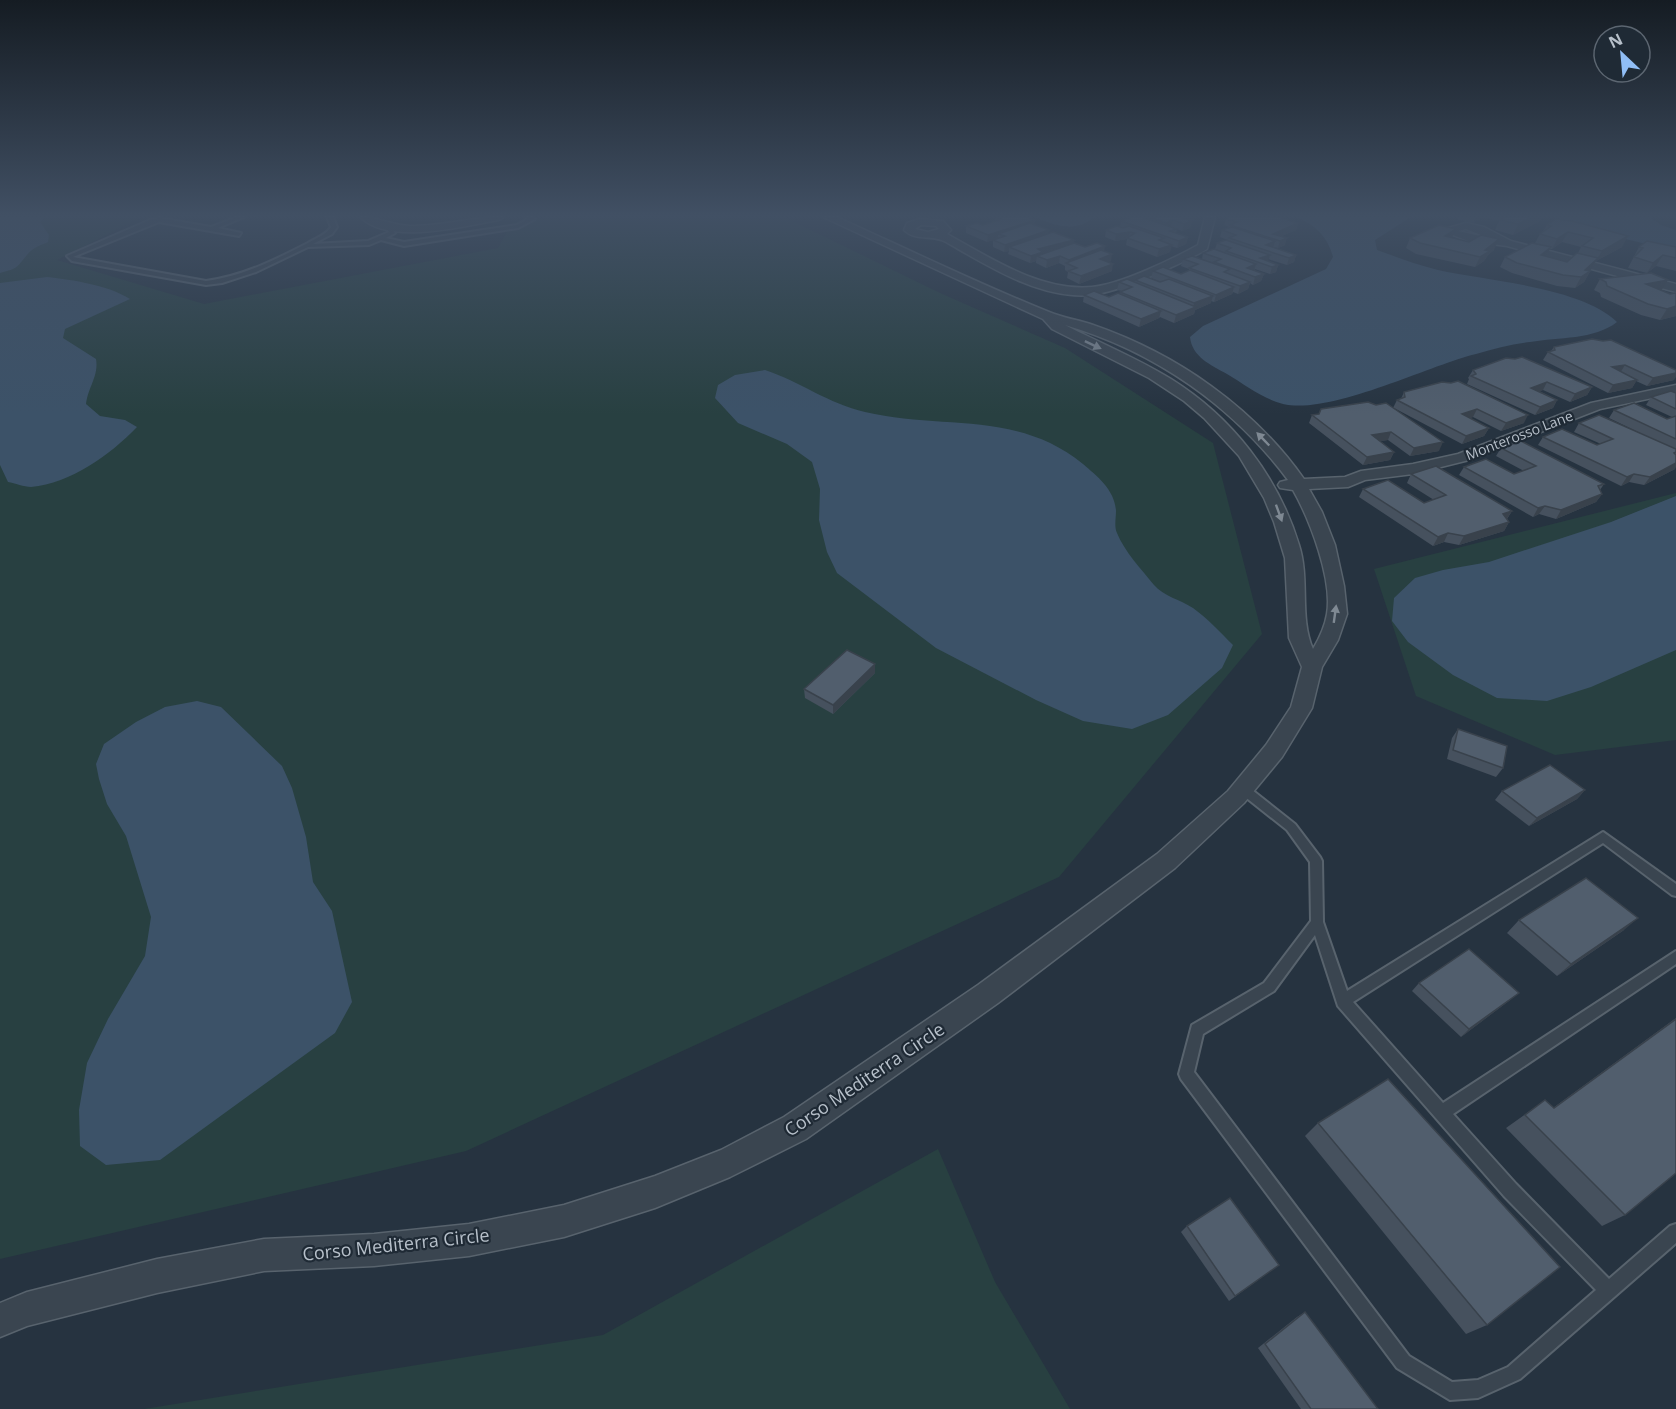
<svg xmlns="http://www.w3.org/2000/svg" width="1676" height="1409" font-family="'Open Sans',sans-serif">
<rect width="100%" height="100%" fill="#263340"/>
<g fill="#284041">
<path d="M0 217H141L57 260 204 304 498 248 512 222 548 217H784L940 293 1065 348 1213 443 1262 634 1059 877 466 1151 0 1259Z"/>
<path d="M1676 493V740L1555 755 1416 696 1374 569Z"/>
<path d="M938 1149 995 1282 1070 1409H144L603 1335Z"/>
</g>
<g fill="#3c5268">
<path d="M0 217H45L40 222 49 235 48 242C41 245 32 248 27 255 16 268 19 268 0 273Z"/>
<path d="M1035 217H1094C1076 233 1055 226 1035 217Z"/>
<path d="M1297 217H1411L1375 240 1377 250C1397 257 1417 265 1438 270 1488 281 1581 287 1617 322 1594 340 1559 337 1530 342 1512 344 1494 349 1476 354 1427 366 1331 415 1283 404 1263 399 1244 384 1227 374 1211 365 1192 357 1190 337L1203 326 1326 269 1333 257C1328 237 1316 226 1297 217Z"/>
<path d="M1555 217H1649L1661 225 1676 230V251L1596 232Z"/>
<path d="M47 277C73 280 108 285 130 299L65 329 63 338 96 359C99 376 88 387 86 404L100 416 125 420 137 427C110 455 71 483 31 487 24 487 15 483 8 482L0 465V283Z"/>
<path d="M765 370C799 381 829 404 865 412 940 430 1017 410 1083 464 1097 476 1115 490 1116 511 1116 518 1114 527 1117 533 1124 551 1142 570 1154 585 1163 596 1181 600 1193 608 1208 619 1220 632 1233 645L1222 668 1168 715 1132 729 1083 721 1036 700 936 648 837 573 827 552 819 520 820 489 812 462 787 444 738 423 715 398 718 385 735 375Z"/>
<path d="M1676 496V650L1591 687 1547 701 1497 698 1453 675 1408 642 1392 621 1394 598 1415 578 1443 570 1489 562 1611 522Z"/>
<path d="M197 701 221 707 282 766 292 788 306 837 313 882 332 911 352 1002 335 1033 160 1160 106 1165 80 1146 79 1110 87 1063 108 1019 145 956 151 917 126 836 107 804 99 779 96 764 104 744 136 722 165 707Z"/>
</g>
<g fill="none" stroke-linecap="round" stroke-linejoin="round">
<defs>
<g id="service">
<path d="M237 217H244L218 228 241 233 239 236 159 222 73 257 206 281C243 276 275 260 308 243 316 238 326 235 331 227L327 217H333L337 227 332 234 313 244 368 241 389 232 388 230 391 228 395 233 386 238 404 242 517 225 528 219 526 217H532L535 219 518 228 404 246 381 240 369 245 308 247 256 272 222 283 206 285 72 261 67 256 150 220 159 218 211 227Z"/>
<path d="M1243 785 1247 786 1295 824 1320 857 1322 861 1323 922 1347 991 1603 832 1676 884V896L1672 895 1603 843 1353 1002 1443 1103 1676 951V964L1453 1114 1516 1184 1609 1279 1670 1226 1676 1224V1243L1520 1379 1478 1398 1450 1400 1397 1368 1181 1079 1179 1074 1192 1025 1264 983 1311 921 1310 862 1287 830 1239 792 1237 789 1239 786ZM1315 935 1338 1006 1504 1196 1596 1290 1508 1367 1478 1380 1452 1382 1409 1356 1194 1072 1203 1034 1274 991Z"/>
</g>
<g id="minor">
<path d="M360 217C377 217 392 225 410 226 442 226 473 217 504 217L499 220C462 226 390 246 360 217Z"/>
<path d="M823 217H837C907 249 977 283 1049 312 1063 318 1079 320 1093 325 1177 354 1253 407 1304 479L1345 477 1361 471 1413 464 1458 454 1591 403 1676 385V393L1600 409 1469 460 1413 474 1365 480 1348 487 1309 489 1322 512 1335 545 1344 586 1347 614 1338 640 1322 667 1312 708 1282 757 1244 803 1175 868 998 1003 806 1139 730 1177 655 1208 564 1237 469 1256 374 1266 264 1271 157 1293 27 1326 0 1337V1303L27 1292 157 1259 264 1239 374 1234 469 1224 564 1205 655 1176 721 1150 784 1117 978 985 1157 854 1228 791 1266 745 1291 707 1302 667 1289 638 1285 558 1274 522 1264 498 1239 456 1204 418 1184 401 1149 378 1052 329 1043 319ZM1065 325C1154 351 1233 406 1288 480L1280 482 1278 485 1280 488 1293 490C1310 520 1333 580 1327 614 1325 626 1319 639 1313 649 1299 617 1310 579 1299 545 1278 476 1232 417 1171 379 1137 358 1100 343 1065 325Z"/>
<path d="M1205 217H1215L1207 249C1179 265 1123 291 1091 295 1041 300 988 266 946 242 933 234 916 242 904 230L907 223 920 219 943 221 951 230 947 234C989 257 1041 292 1092 287 1119 285 1173 259 1198 245ZM921 225 936 226 939 229 928 232 915 229Z"/>
<path d="M1466 223 1484 227 1511 241 1676 284V292L1507 246 1468 241 1448 233V228ZM1466 229 1489 238 1458 231Z"/>
</g>
</defs>
<use href="#service" stroke="#58636d" stroke-width="4"/>
<use href="#minor" stroke="#58636d" stroke-width="3"/>
<use href="#service" fill="#3a4550" fill-rule="evenodd"/>
<use href="#minor" fill="#3a4550" fill-rule="evenodd"/>
</g>
<g fill="#46515e" fill-rule="evenodd">
<path d="M996 217 1035 220 1034 225 1049 230 1048 234 1074 240 1073 243 1085 247 1104 251 1111 261 1108 262 1112 271 1079 284 1067 278 1068 272 1065 270V266L1059 263 1046 268 1036 263V261L1030 263 1008 254 1009 251 1004 252 993 247V240L998 239V238L987 242 966 233V226L983 225 995 221Z"/>
<path d="M1126 217H1195L1194 220 1192 221 1190 228 1182 231 1177 229 1176 233 1188 237 1186 244 1177 248 1171 246 1170 252 1157 257 1126 245 1127 239 1115 241 1105 237 1106 230 1120 227 1121 221 1129 218Z"/>
<path d="M1227 217H1279L1298 223 1296 230 1282 236 1285 245 1278 248 1273 247 1296 255 1294 262 1287 265 1268 259V261L1278 265 1276 272 1270 274 1255 269 1254 271 1264 274 1261 281 1253 285 1250 283 1248 289 1238 294 1233 292 1232 294 1214 302 1211 301V303L1195 310 1194 314 1174 323 1160 317 1159 318 1139 327 1083 302 1084 295 1109 297 1120 294V292L1122 291 1117 290 1119 282H1134L1135 280 1161 282 1151 278 1153 271 1181 274 1189 271V269L1181 266 1183 259H1202L1203 253 1215 249 1217 243 1228 240 1220 237 1222 230 1229 227 1224 225Z"/>
<path d="M1458 217H1542L1540 221 1513 235 1495 230 1499 221 1484 217 1473 223 1457 219Z"/>
<path d="M1547 225 1622 247 1596 261 1584 282 1575 288 1557 286 1512 273 1500 267 1505 257 1535 243 1540 234 1543 231ZM1562 242 1581 247 1578 253 1567 262 1546 256 1550 249H1552Z"/>
<path d="M1410 238H1452L1494 250 1488 255 1484 261 1475 267 1416 254 1406 248Z"/>
<path d="M1639 247H1676V271L1656 266 1647 273 1628 268Z"/>
<path d="M1600 279 1661 290 1670 294 1676 293V316L1660 320 1641 315 1601 297 1600 293 1594 290Z"/>
<path d="M1592 339 1674 380 1647 386 1636 381 1632 388 1608 393 1543 360 1548 352 1551 351 1554 347Z"/>
<path d="M1473 370 1592 387 1587 395 1570 402 1543 390 1539 391 1557 400 1553 408 1535 415 1467 384 1469 379 1468 378Z"/>
<path d="M1442 382 1524 423 1501 431 1473 417 1470 418 1489 428 1484 436 1462 444 1394 408 1439 451 1410 456 1388 440 1380 441 1394 452 1390 460 1363 465 1309 423 1312 415 1319 414 1321 409 1376 405 1393 408 1397 400 1401 399 1404 392Z"/>
<path d="M1676 393V454L1675 469 1644 485 1629 482 1621 486 1538 445 1543 437 1597 445 1601 444 1574 432 1579 423 1644 435 1609 418 1614 410 1667 419 1672 417 1646 405 1651 397Z"/>
<path d="M1501 448 1604 484 1600 490 1602 494 1596 502 1556 519 1539 514 1533 517 1459 475 1464 467 1514 474 1524 471 1496 456Z"/>
<path d="M1411 474 1512 511 1507 519 1509 522 1504 531 1459 545 1444 542 1433 546 1359 497 1363 489 1424 503 1434 500 1407 483Z"/>
<path d="M875 673 833 714 805 698 804 689Z"/>
<path d="M1458 729 1503 768 1496 777 1447 759 1452 738Z"/>
<path d="M1585 790 1577 799 1529 826 1495 800 1502 791Z"/>
<path d="M1519 920 1624 930 1557 976 1507 933Z"/>
<path d="M1419 983 1510 1000 1461 1037 1412 991Z"/>
<path d="M1676 1018 1625 1215 1602 1226 1506 1128 1545 1100 1553 1108Z"/>
<path d="M1318 1123 1487 1325 1466 1334 1305 1136Z"/>
<path d="M1187 1226 1279 1265 1229 1301 1181 1232Z"/>
<path d="M1305 1312 1378 1409H1301L1258 1348 1297 1317Z"/>
</g>
<g fill="#39424c">
<path d="M1186 217H1195L1194 220 1192 221 1190 228 1182 231Z"/>
<path d="M1476 217H1484L1473 223Z"/>
<path d="M1533 217H1542L1540 221 1513 235 1518 224Z"/>
<path d="M1035 220 1034 226 998 234V238L987 242 988 235Z"/>
<path d="M1173 220 1171 227 1164 230 1166 223Z"/>
<path d="M1298 223 1296 230 1274 239 1273 234Z"/>
<path d="M1456 229 1451 239 1445 236Z"/>
<path d="M1049 230 1048 237 1009 247V251L1004 252 1005 245Z"/>
<path d="M1130 232 1129 238H1127V239L1115 241 1116 234Z"/>
<path d="M1568 232 1562 242 1552 249 1557 239Z"/>
<path d="M1628 236 1622 247 1596 261 1584 282 1575 288 1585 270 1597 259 1602 251Z"/>
<path d="M1188 237 1186 244 1177 248 1179 241Z"/>
<path d="M1287 238 1285 245 1278 248 1280 241Z"/>
<path d="M1499 239 1494 250 1488 255 1484 261 1475 267 1480 257 1485 250Z"/>
<path d="M1074 240 1072 247 1037 256 1036 261 1030 263 1031 256 1038 249Z"/>
<path d="M1275 241 1273 248 1266 245Z"/>
<path d="M1172 245 1170 252 1157 257 1159 249Z"/>
<path d="M1105 246 1104 253 1068 264 1069 260Z"/>
<path d="M1551 247 1545 258 1541 255Z"/>
<path d="M1112 254 1111 261 1098 266 1100 259Z"/>
<path d="M1270 255 1268 262 1260 258Z"/>
<path d="M1296 255 1294 262 1287 265 1289 258Z"/>
<path d="M1663 255 1656 266 1647 273 1653 263Z"/>
<path d="M1060 256 1059 263 1046 268 1047 260Z"/>
<path d="M1113 264 1112 271 1079 284 1081 276Z"/>
<path d="M1256 264 1254 271 1247 268Z"/>
<path d="M1278 265 1276 272 1270 274 1272 267Z"/>
<path d="M1264 274 1261 281 1253 285 1255 277Z"/>
<path d="M1668 280 1661 291 1646 284Z"/>
<path d="M1250 282 1248 289 1238 294 1240 286Z"/>
<path d="M1234 287 1232 294 1214 302 1216 295Z"/>
<path d="M1213 296 1211 303 1195 310 1194 314 1174 323 1176 315 1193 308 1194 303Z"/>
<path d="M1676 306V316L1660 320 1667 309Z"/>
<path d="M1161 311 1159 318 1139 327 1141 319Z"/>
<path d="M1625 365 1620 373 1612 367Z"/>
<path d="M1676 373V377L1674 380 1647 386 1653 378Z"/>
<path d="M1637 380 1632 388 1608 393 1613 385Z"/>
<path d="M1547 382 1543 390 1527 396 1531 388Z"/>
<path d="M1592 387 1587 395 1570 402 1575 394Z"/>
<path d="M1557 400 1553 408 1535 415 1540 407Z"/>
<path d="M1477 409 1473 417 1457 422 1462 414Z"/>
<path d="M1528 415 1524 423 1501 431 1506 423Z"/>
<path d="M1489 428 1484 436 1462 444 1466 436Z"/>
<path d="M1391 432 1388 440 1368 443 1372 435Z"/>
<path d="M1443 442 1439 451 1410 456 1414 448Z"/>
<path d="M1394 452 1390 460 1363 465 1367 457Z"/>
<path d="M1676 463V467L1675 469 1644 485 1650 477Z"/>
<path d="M1634 474 1629 482 1621 486 1627 477Z"/>
<path d="M1602 494 1596 502 1556 519 1561 510Z"/>
<path d="M1545 506 1539 514 1533 517 1538 508Z"/>
<path d="M1512 511 1506 520 1503 514Z"/>
<path d="M1509 522 1504 531 1459 545 1464 536Z"/>
<path d="M1448 533 1444 542 1433 546 1438 537Z"/>
<path d="M875 664V673L833 714V705Z"/>
<path d="M1585 790 1577 799 1529 826 1537 818Z"/>
<path d="M1638 918 1624 930 1557 976 1571 964Z"/>
<path d="M1519 993 1510 1000 1461 1037 1469 1029Z"/>
</g>
<g fill="#515e6d" stroke="#39424c" stroke-width="1.5">
<path d="M996 217H1028L1035 220 988 235 966 226 977 223 983 225 1001 219Z"/>
<path d="M1132 217H1142L1177 229 1170 231 1188 237 1179 241 1121 221Z"/>
<path d="M1148 217H1180L1192 221 1184 224 1173 220 1166 223Z"/>
<path d="M1230 217H1279L1298 223 1273 234 1287 238 1280 241 1230 225 1237 222 1226 219Z"/>
<path d="M1504 217H1533L1518 224 1500 220Z"/>
<path d="M1556 219 1572 221 1628 236 1602 251 1582 246 1593 238 1568 232 1557 239 1540 234 1551 226 1547 225Z"/>
<path d="M1030 223 1049 230 1005 245 993 240 1005 236 998 234Z"/>
<path d="M1439 225 1456 229 1445 236 1469 242 1481 235 1499 239 1485 250 1490 251 1480 257 1420 243 1410 238Z"/>
<path d="M1117 226 1123 228 1129 226 1164 238 1159 240 1172 245 1159 249 1127 238 1135 233 1130 232 1116 234 1106 230Z"/>
<path d="M1232 227 1275 241 1266 245 1296 255 1289 258 1229 238 1236 235 1222 230Z"/>
<path d="M1053 232 1074 240 1038 249 1043 252 1031 256 1009 247Z"/>
<path d="M1226 240 1270 255 1260 258 1278 265 1272 267 1226 251 1231 248 1217 243Z"/>
<path d="M1647 241 1676 247V258L1663 255 1653 263 1634 257 1643 248 1639 247Z"/>
<path d="M1074 243 1085 247 1097 243 1105 246 1069 260 1060 256 1047 260 1037 256Z"/>
<path d="M1532 243 1551 247 1541 255 1567 262 1577 253 1598 258 1585 270 1590 271 1581 277 1563 275 1517 263 1505 257Z"/>
<path d="M1214 249 1256 264 1247 268 1264 274 1255 277 1214 262 1221 259 1203 253Z"/>
<path d="M1101 250 1112 254 1100 259 1113 264 1081 276 1068 271 1077 268 1066 263Z"/>
<path d="M1192 256 1230 269 1224 272 1250 282 1240 286 1189 268 1198 264 1183 259Z"/>
<path d="M1163 267 1181 274 1190 270 1234 287 1216 295 1153 271Z"/>
<path d="M1651 273 1668 280 1646 284 1670 294 1676 293V306L1667 309 1648 304 1607 286 1606 282 1600 279Z"/>
<path d="M1144 276 1160 282 1169 279 1213 296 1194 303 1135 280Z"/>
<path d="M1127 279 1196 307 1176 315 1120 292 1132 287 1119 282Z"/>
<path d="M1094 291 1109 297 1118 293 1161 311 1141 319 1084 295Z"/>
<path d="M1592 339 1603 341 1611 340 1676 370V373L1653 378 1625 365 1612 367 1637 380 1613 385 1548 352 1555 350 1554 347Z"/>
<path d="M1522 357 1592 387 1575 394 1547 382 1531 388 1557 400 1540 407 1471 376 1476 374 1473 370 1506 358 1515 359Z"/>
<path d="M1458 381 1528 415 1506 423 1477 409 1462 414 1489 428 1466 436 1397 400 1405 397 1404 392 1442 382 1451 383Z"/>
<path d="M1671 391 1676 393V409L1651 397Z"/>
<path d="M1368 402 1376 405 1386 403 1443 442 1414 448 1391 432 1372 435 1394 452 1367 457 1312 415 1319 414 1321 409Z"/>
<path d="M1634 403 1667 419 1676 416V439L1614 410Z"/>
<path d="M1599 415 1676 449V452L1674 453 1676 455V463L1650 477 1634 474 1627 477 1543 437 1562 429 1597 445 1613 439 1579 423Z"/>
<path d="M1521 441 1604 484 1598 486 1602 494 1561 510 1545 506 1538 508 1464 467 1486 459 1514 474 1536 466 1501 448Z"/>
<path d="M1436 466 1512 511 1503 514 1509 522 1464 536 1448 533 1438 537 1363 489 1388 480 1424 503 1446 495 1411 474Z"/>
<path d="M847 650 875 664 833 705 804 689Z"/>
<path d="M1458 729 1507 746 1503 768 1453 750Z"/>
<path d="M1550 765 1585 790 1537 818 1502 791Z"/>
<path d="M1586 878 1638 918 1571 964 1519 920Z"/>
<path d="M1469 949 1519 993 1469 1029 1419 983Z"/>
<path d="M1676 1019V1173L1625 1215 1525 1115 1545 1100 1554 1108Z"/>
<path d="M1388 1079 1560 1267 1487 1325 1318 1123Z"/>
<path d="M1230 1198 1279 1265 1235 1296 1187 1226Z"/>
<path d="M1305 1312 1378 1409H1311L1265 1344Z"/>
</g>
<defs><path id="oneway-solid" d="M-6-.8H1V-3.2L6.5 0L1 3.2V.8H-6Z" transform="scale(1.5)"/></defs>
<g fill="#7f8993">
<use href="#oneway-solid" transform="translate(1093 345) rotate(25)"/>
<use href="#oneway-solid" transform="translate(1263 439) rotate(-134)"/>
<use href="#oneway-solid" transform="translate(1279 513) rotate(70)"/>
<use href="#oneway-solid" transform="translate(1335 614) rotate(-82)"/>
</g>
<linearGradient id="sky" x2="0" y2="1"><stop stop-color="#151c23"/><stop offset="0.52" stop-color="#415064"/><stop offset="1" stop-color="#415064" stop-opacity="0"/></linearGradient>
<rect width="1676" height="414" fill="url(#sky)"/>
<g text-anchor="middle" dominant-baseline="central" stroke-width="4.5" stroke-linejoin="round" paint-order="stroke">
<g font-size="14" fill="#b7c0ca" stroke="#1f2a35">
<text transform="translate(1519 435) rotate(-21)">Monterosso Lane</text>
</g>
<g font-size="18" fill="#b7c0ca" stroke="#1f2a35">
<text transform="translate(864 1079) rotate(-34)">Corso Mediterra Circle</text>
<text transform="translate(396 1244) rotate(-6)">Corso Mediterra Circle</text>
</g>
</g>
<g transform="translate(1622 54) rotate(334)"><circle r="28" fill="#1f2a35" stroke="#5c6671" stroke-width="1.5"/>
<path d="M0-4.5L10 22L0 15L-10 22Z" fill="#90bef6"/>
<text y="-9" font-size="16" font-weight="bold" text-anchor="middle" fill="#b7c0ca">N</text>
</g>
</svg>
